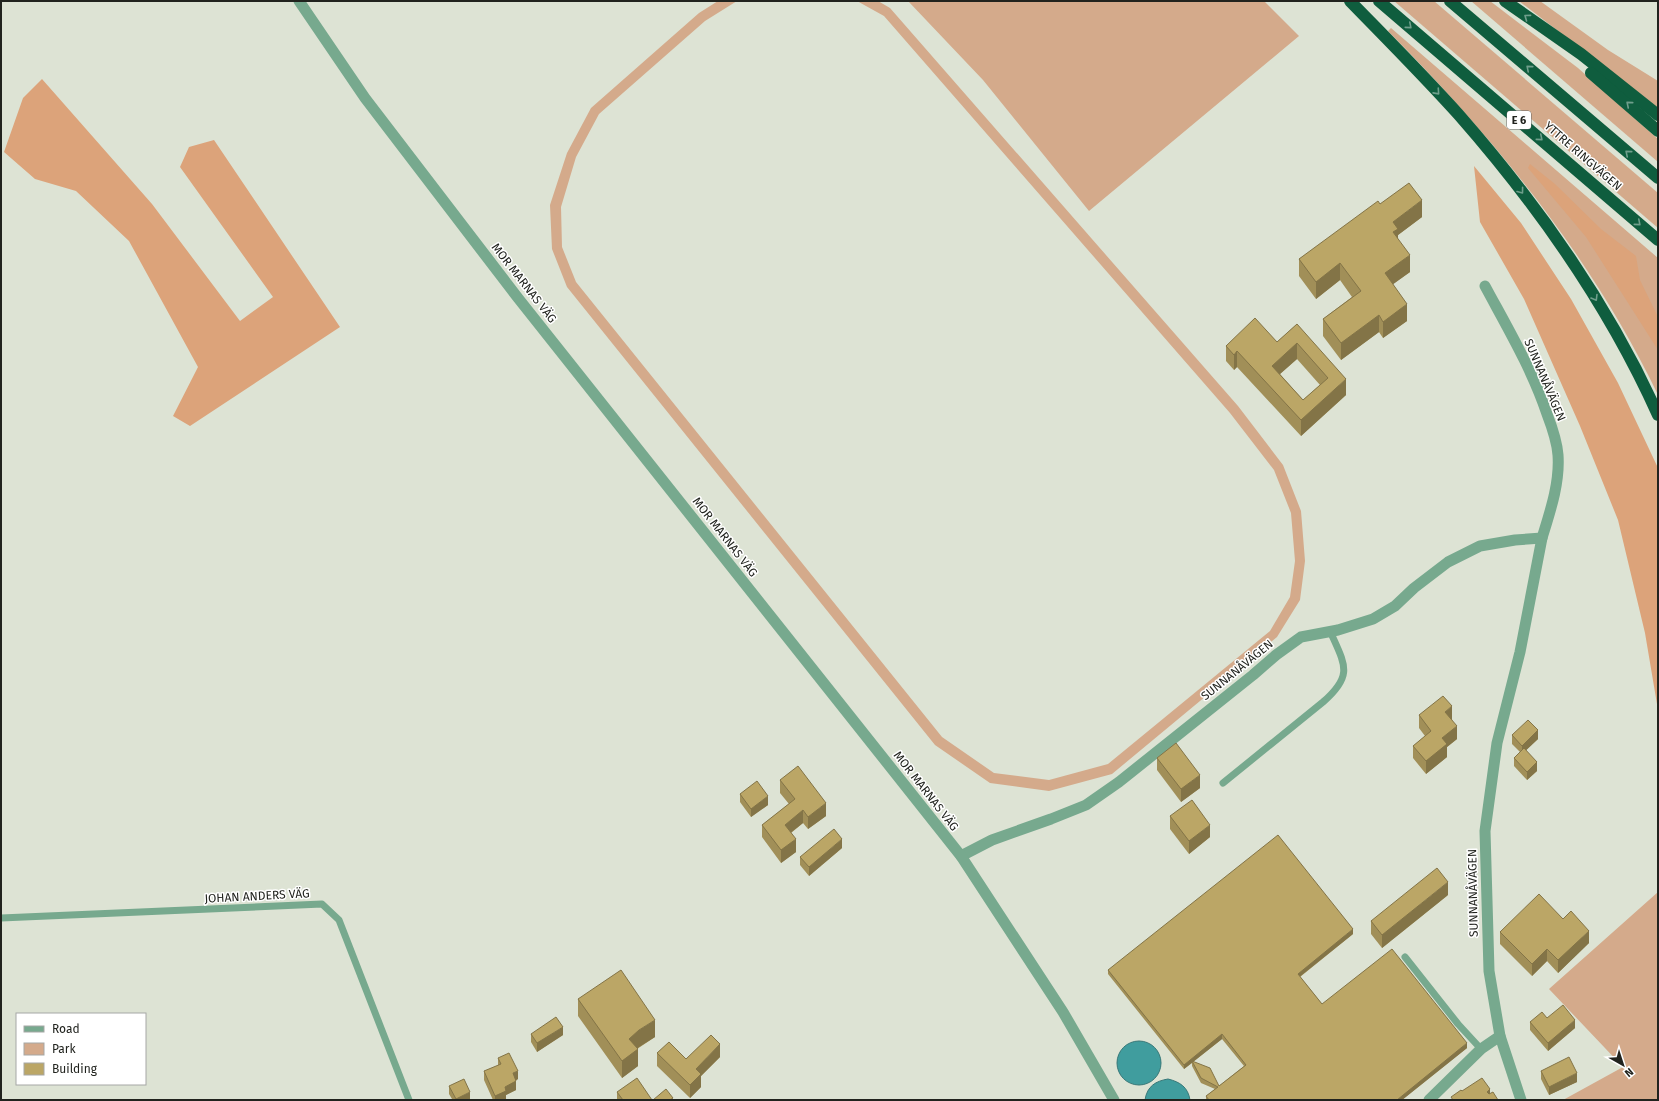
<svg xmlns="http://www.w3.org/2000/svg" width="1659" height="1101" font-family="'Fira Sans',sans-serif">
<rect width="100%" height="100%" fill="#dde3d4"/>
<g fill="#d4aa8b">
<path d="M718 1H737L705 21 599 114 576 157 561 207 562 247 576 282 942 737 994 773 1049 780 1108 764 1270 631 1290 597 1295 561 1291 513 1274 470 1230 413 884 16 857 1H878L890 8 1238 406 1283 465 1301 511 1305 561 1300 600 1277 637 1112 774 1049 791 990 783 935 745 567 287 552 249 550 205 567 153 591 108 699 13Z"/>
<path d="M908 1H1264L1299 36 1089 211 983 80Z"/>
<path d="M1394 1H1434L1658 193V228Z"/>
<path d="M1471 1H1490L1578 68 1658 139V162Z"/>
<path d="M1519 1H1540L1608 50 1658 81V108Z"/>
<path d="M1391 28 1658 258V395C1592 257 1495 139 1388 31Z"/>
<path d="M1658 892V1100H1563L1623 1067 1549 989Z"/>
</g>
<g fill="#dca37a">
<path d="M42 79 152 204 240 321 273 297 180 167 189 147 214 140 340 327 190 426 173 416 198 367 129 241 76 191 35 179 4 152 23 98Z"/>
<path d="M1530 164 1555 184 1601 229 1636 256 1640 280 1658 317V350L1586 237 1528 168Z"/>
<path d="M1474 166 1521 223 1571 299 1618 383 1658 468V710L1645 633 1618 520 1580 426 1524 299 1480 222Z"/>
</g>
<g fill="#409d9e" stroke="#377878">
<circle cx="1139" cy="1063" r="22"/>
<path d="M1168 1079C1180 1082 1188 1087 1190 1100H1145C1147 1086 1156 1081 1168 1079Z"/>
</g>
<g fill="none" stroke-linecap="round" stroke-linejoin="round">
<g stroke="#77a98e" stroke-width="7">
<path d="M1223 783 1323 702C1354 675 1345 665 1330 631"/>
<path d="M1 918 322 904 339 920 409 1100"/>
<path d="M1405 957 1458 1024 1481 1049"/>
</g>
<g stroke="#77a98e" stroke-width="11">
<path d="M1485 286C1507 327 1532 369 1547 414 1552 427 1557 441 1558 455 1560 483 1550 512 1542 538"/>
<path d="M961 856 992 840 1051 819 1086 805 1119 782 1253 675 1276 655 1301 637 1338 630 1373 619 1395 606 1414 588 1448 562 1480 546 1515 540 1542 538 1520 652 1497 743 1485 831 1489 971 1500 1036 1521 1100"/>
<path d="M1429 1100 1481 1049 1500 1036"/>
</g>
<path stroke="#77a98e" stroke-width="11" d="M299 1 365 98 518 298 961 856 1063 1012 1114 1100"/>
<g stroke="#0f5d3e" stroke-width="12">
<path d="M1350 1C1387 39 1424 76 1459 115 1538 205 1609 306 1658 415"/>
<path d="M1379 1 1658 240"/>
<path d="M1450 1 1658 178"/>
<path d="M1505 1 1581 54 1658 115"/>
<path d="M1591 73 1658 131"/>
</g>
</g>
<g fill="#a18f58" fill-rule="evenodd">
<path d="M1380 204 1422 217 1398 235V239L1410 272 1393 284 1407 321 1383 338 1379 332 1341 360 1323 336V319L1352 297 1340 280 1316 299 1299 276V259Z"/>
<path d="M1297 324 1346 395 1301 436 1237 367 1234 370 1226 361V346L1277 342ZM1297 359 1320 385 1303 400 1280 374Z"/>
<path d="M1419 715 1452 719 1457 739 1447 747V757L1426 774 1413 758V746L1425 736 1419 728Z"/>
<path d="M1512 735 1538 739 1526 750 1537 771 1527 780 1514 766V758L1520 752 1512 744Z"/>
<path d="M1157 758 1200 788 1181 802 1157 770Z"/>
<path d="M780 780 826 816 808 829 803 823 791 833 796 852 781 863 762 837V825L789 804 780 793Z"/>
<path d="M740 794 768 805 751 817 740 802Z"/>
<path d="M1170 816 1210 837 1189 854 1170 829Z"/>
<path d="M842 848 809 876 800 865V857Z"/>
<path d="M1448 895 1382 948 1371 934V921Z"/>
<path d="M1563 919 1589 943 1558 973 1547 961 1532 976 1500 944V932Z"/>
<path d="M1353 934 1300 977 1322 1004 1467 1048 1402 1100H1206V1096L1215 1089 1201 1083 1192 1066V1063L1184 1069 1108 974V970ZM1222 1039 1244 1066 1219 1086 1193 1062Z"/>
<path d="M578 999 655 1037 637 1049 638 1066 622 1078 578 1016Z"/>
<path d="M1547 1018 1575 1028 1548 1051 1530 1030V1022Z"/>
<path d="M531 1034 563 1035 537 1052 531 1042Z"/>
<path d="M657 1053 686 1059 720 1057 701 1076V1087L690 1098 657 1066Z"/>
<path d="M498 1058 518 1079 516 1080V1090L506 1095V1100H493L484 1080V1071L498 1066Z"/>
<path d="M1541 1071 1577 1082 1549 1095 1541 1079Z"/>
<path d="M449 1086 470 1100H448L452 1099 449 1094Z"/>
<path d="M617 1092 652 1100H617Z"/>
</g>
<g fill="#837447">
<path d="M1422 200V217L1398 235V245L1393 249V222Z"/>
<path d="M1410 255V272L1385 290V273Z"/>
<path d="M1340 263V280L1316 299V282Z"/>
<path d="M1407 304V321L1383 338V322Z"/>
<path d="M1379 315V332L1341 360V343Z"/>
<path d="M1297 343V359L1272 381V366Z"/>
<path d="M1237 351V367L1234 370V355Z"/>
<path d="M1346 379V395L1301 436V420Z"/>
<path d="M1452 706V719L1445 725V712Z"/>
<path d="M1457 726V739L1447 747V757L1426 774V761L1442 738Z"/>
<path d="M1538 730V739L1522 754V746Z"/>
<path d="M1537 762V771L1527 780V772Z"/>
<path d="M1200 775V788L1181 802V789Z"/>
<path d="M768 796V805L751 817V809Z"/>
<path d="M826 803V816L808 829V817Z"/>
<path d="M803 810V823L785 837V825Z"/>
<path d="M1210 825V837L1189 854V841Z"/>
<path d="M796 839V852L781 863V850Z"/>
<path d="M842 839V848L809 876V867Z"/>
<path d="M1448 882V895L1382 948V935Z"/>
<path d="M1353 929V934L1298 978V974Z"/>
<path d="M1589 931V943L1558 973V960Z"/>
<path d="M1547 949V961L1532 976V964Z"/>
<path d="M655 1020V1037L639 1047 631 1054 638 1049V1066L622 1078V1061L629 1039 639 1030Z"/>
<path d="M1575 1020V1028L1548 1051V1043Z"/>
<path d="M563 1027V1035L537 1052V1043Z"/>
<path d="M1222 1034V1039L1184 1069V1065Z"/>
<path d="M1467 1043V1048L1402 1100H1397Z"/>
<path d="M720 1044V1057L701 1076V1087L690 1098V1085L696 1069Z"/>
<path d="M518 1071V1079L513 1082V1073Z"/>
<path d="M1577 1073V1082L1549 1095V1087Z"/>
<path d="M516 1081V1090L506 1095V1100H495V1096L505 1087Z"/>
<path d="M1490 1089V1100L1487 1092Z"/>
<path d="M470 1092V1100H456V1099Z"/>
</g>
<g fill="#bba666" stroke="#837447" fill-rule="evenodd">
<path d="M1409 183 1422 200 1393 222 1398 229 1393 232 1410 255 1385 273 1407 304 1383 322 1379 315 1341 343 1323 319 1361 291 1340 263 1316 282 1299 259 1378 201 1380 204Z"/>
<path d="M1255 318 1277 342 1297 324 1346 379 1301 420 1237 351 1234 355 1226 346ZM1297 343 1328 378 1303 400 1272 366Z"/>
<path d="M1443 696 1452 706 1445 712 1457 726 1442 738 1447 744 1426 761 1413 746 1431 731 1419 715Z"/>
<path d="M1528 720 1538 730 1522 746 1512 735Z"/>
<path d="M1176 743 1200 775 1181 789 1157 758Z"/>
<path d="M1524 748 1537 762 1527 772 1514 758Z"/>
<path d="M798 766 826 803 808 817 803 810 785 825 796 839 781 850 762 825 795 799 780 780Z"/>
<path d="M757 781 768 796 751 809 740 794Z"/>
<path d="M1192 800 1210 825 1189 841 1170 816Z"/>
<path d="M834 829 842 839 809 867 800 857Z"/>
<path d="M1278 835 1353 929 1298 974 1322 1004 1392 949 1467 1043 1397 1100H1209L1206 1096 1218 1087 1201 1078 1192 1061 1210 1068 1219 1086 1246 1065 1222 1034 1184 1065 1108 970Z"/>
<path d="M1437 868 1448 882 1382 935 1371 921Z"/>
<path d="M1539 894 1563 919 1571 911 1589 931 1558 960 1547 949 1532 964 1500 932Z"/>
<path d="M621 970 655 1020 639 1030 629 1039 638 1049 622 1061 578 999Z"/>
<path d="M1563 1005 1575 1020 1548 1043 1530 1022 1542 1012 1547 1018Z"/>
<path d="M556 1017 563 1027 537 1043 531 1034Z"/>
<path d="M711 1035 720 1044 696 1069 701 1074 690 1085 657 1053 669 1042 686 1059Z"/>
<path d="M509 1053 518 1071 513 1073 516 1081 505 1087 506 1091 495 1096 484 1071 501 1064 498 1058Z"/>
<path d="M1569 1057 1577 1073 1549 1087 1541 1071Z"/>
<path d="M637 1078 652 1100H623L617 1092Z"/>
<path d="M1482 1078 1490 1089 1487 1092 1489 1094 1493 1092 1498 1100H1453L1451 1097 1461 1090 1462 1091Z"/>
<path d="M464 1079 470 1092 456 1099 449 1086Z"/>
<path d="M666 1089 673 1098 670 1100H653Z"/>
</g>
<defs><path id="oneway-chevron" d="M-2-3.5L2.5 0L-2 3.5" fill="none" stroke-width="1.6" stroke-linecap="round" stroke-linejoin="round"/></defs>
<g stroke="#6f9e8b">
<use href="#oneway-chevron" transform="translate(1527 17) rotate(-144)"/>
<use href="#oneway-chevron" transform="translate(1409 26) rotate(41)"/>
<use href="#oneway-chevron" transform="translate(1529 68) rotate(-139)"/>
<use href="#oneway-chevron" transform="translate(1437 92) rotate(48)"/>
<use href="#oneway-chevron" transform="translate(1629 104) rotate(-140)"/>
<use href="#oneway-chevron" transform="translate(1540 138) rotate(40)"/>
<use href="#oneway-chevron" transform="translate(1628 153) rotate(-140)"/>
<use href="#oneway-chevron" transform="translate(1521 191) rotate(53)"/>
<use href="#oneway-chevron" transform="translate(1638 223) rotate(41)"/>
<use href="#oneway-chevron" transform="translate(1595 298) rotate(59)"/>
</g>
<g text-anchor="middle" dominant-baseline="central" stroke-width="3" stroke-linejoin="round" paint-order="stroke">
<rect fill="#fff" stroke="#646562" stroke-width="1" x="1507" y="111" width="24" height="18" rx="3"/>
<g font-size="11" font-weight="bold" fill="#21231e">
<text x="1519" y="120">E 6</text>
</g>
<g font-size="12" fill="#21231e" stroke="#fff">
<text transform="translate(1583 156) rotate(41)">YTTRE RINGVÄGEN</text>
<text transform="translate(524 283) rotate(52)">MOR MARNAS VÄG</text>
<text transform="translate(1545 380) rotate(67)">SUNNANÅVÄGEN</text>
<text transform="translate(725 537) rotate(52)">MOR MARNAS VÄG</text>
<text transform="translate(1237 670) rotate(-39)">SUNNANÅVÄGEN</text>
<text transform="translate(926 791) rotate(52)">MOR MARNAS VÄG</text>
<text transform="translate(1473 893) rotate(-91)">SUNNANÅVÄGEN</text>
<text transform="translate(257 896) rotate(-3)">JOHAN ANDERS VÄG</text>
</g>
</g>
<rect width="1659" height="1101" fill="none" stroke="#21231e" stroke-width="4"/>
<rect x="16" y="1013" width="130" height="72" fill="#ffffff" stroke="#a6a7a5"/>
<rect x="24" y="1026" width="20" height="6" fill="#77a98e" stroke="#a6a7a5"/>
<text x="52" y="1033" font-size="12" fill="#21231e">Road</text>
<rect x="24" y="1043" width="20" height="12" fill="#d4aa8b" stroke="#a6a7a5"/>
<text x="52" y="1053" font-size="12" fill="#21231e">Park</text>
<rect x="24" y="1063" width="20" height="12" fill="#bba666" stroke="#a6a7a5"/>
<text x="52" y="1073" font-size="12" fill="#21231e">Building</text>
<g transform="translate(1623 1065) rotate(141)" stroke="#ffffff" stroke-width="3" paint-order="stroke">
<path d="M0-3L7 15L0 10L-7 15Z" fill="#21231e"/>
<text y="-6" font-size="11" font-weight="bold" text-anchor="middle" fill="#21231e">N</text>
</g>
</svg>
